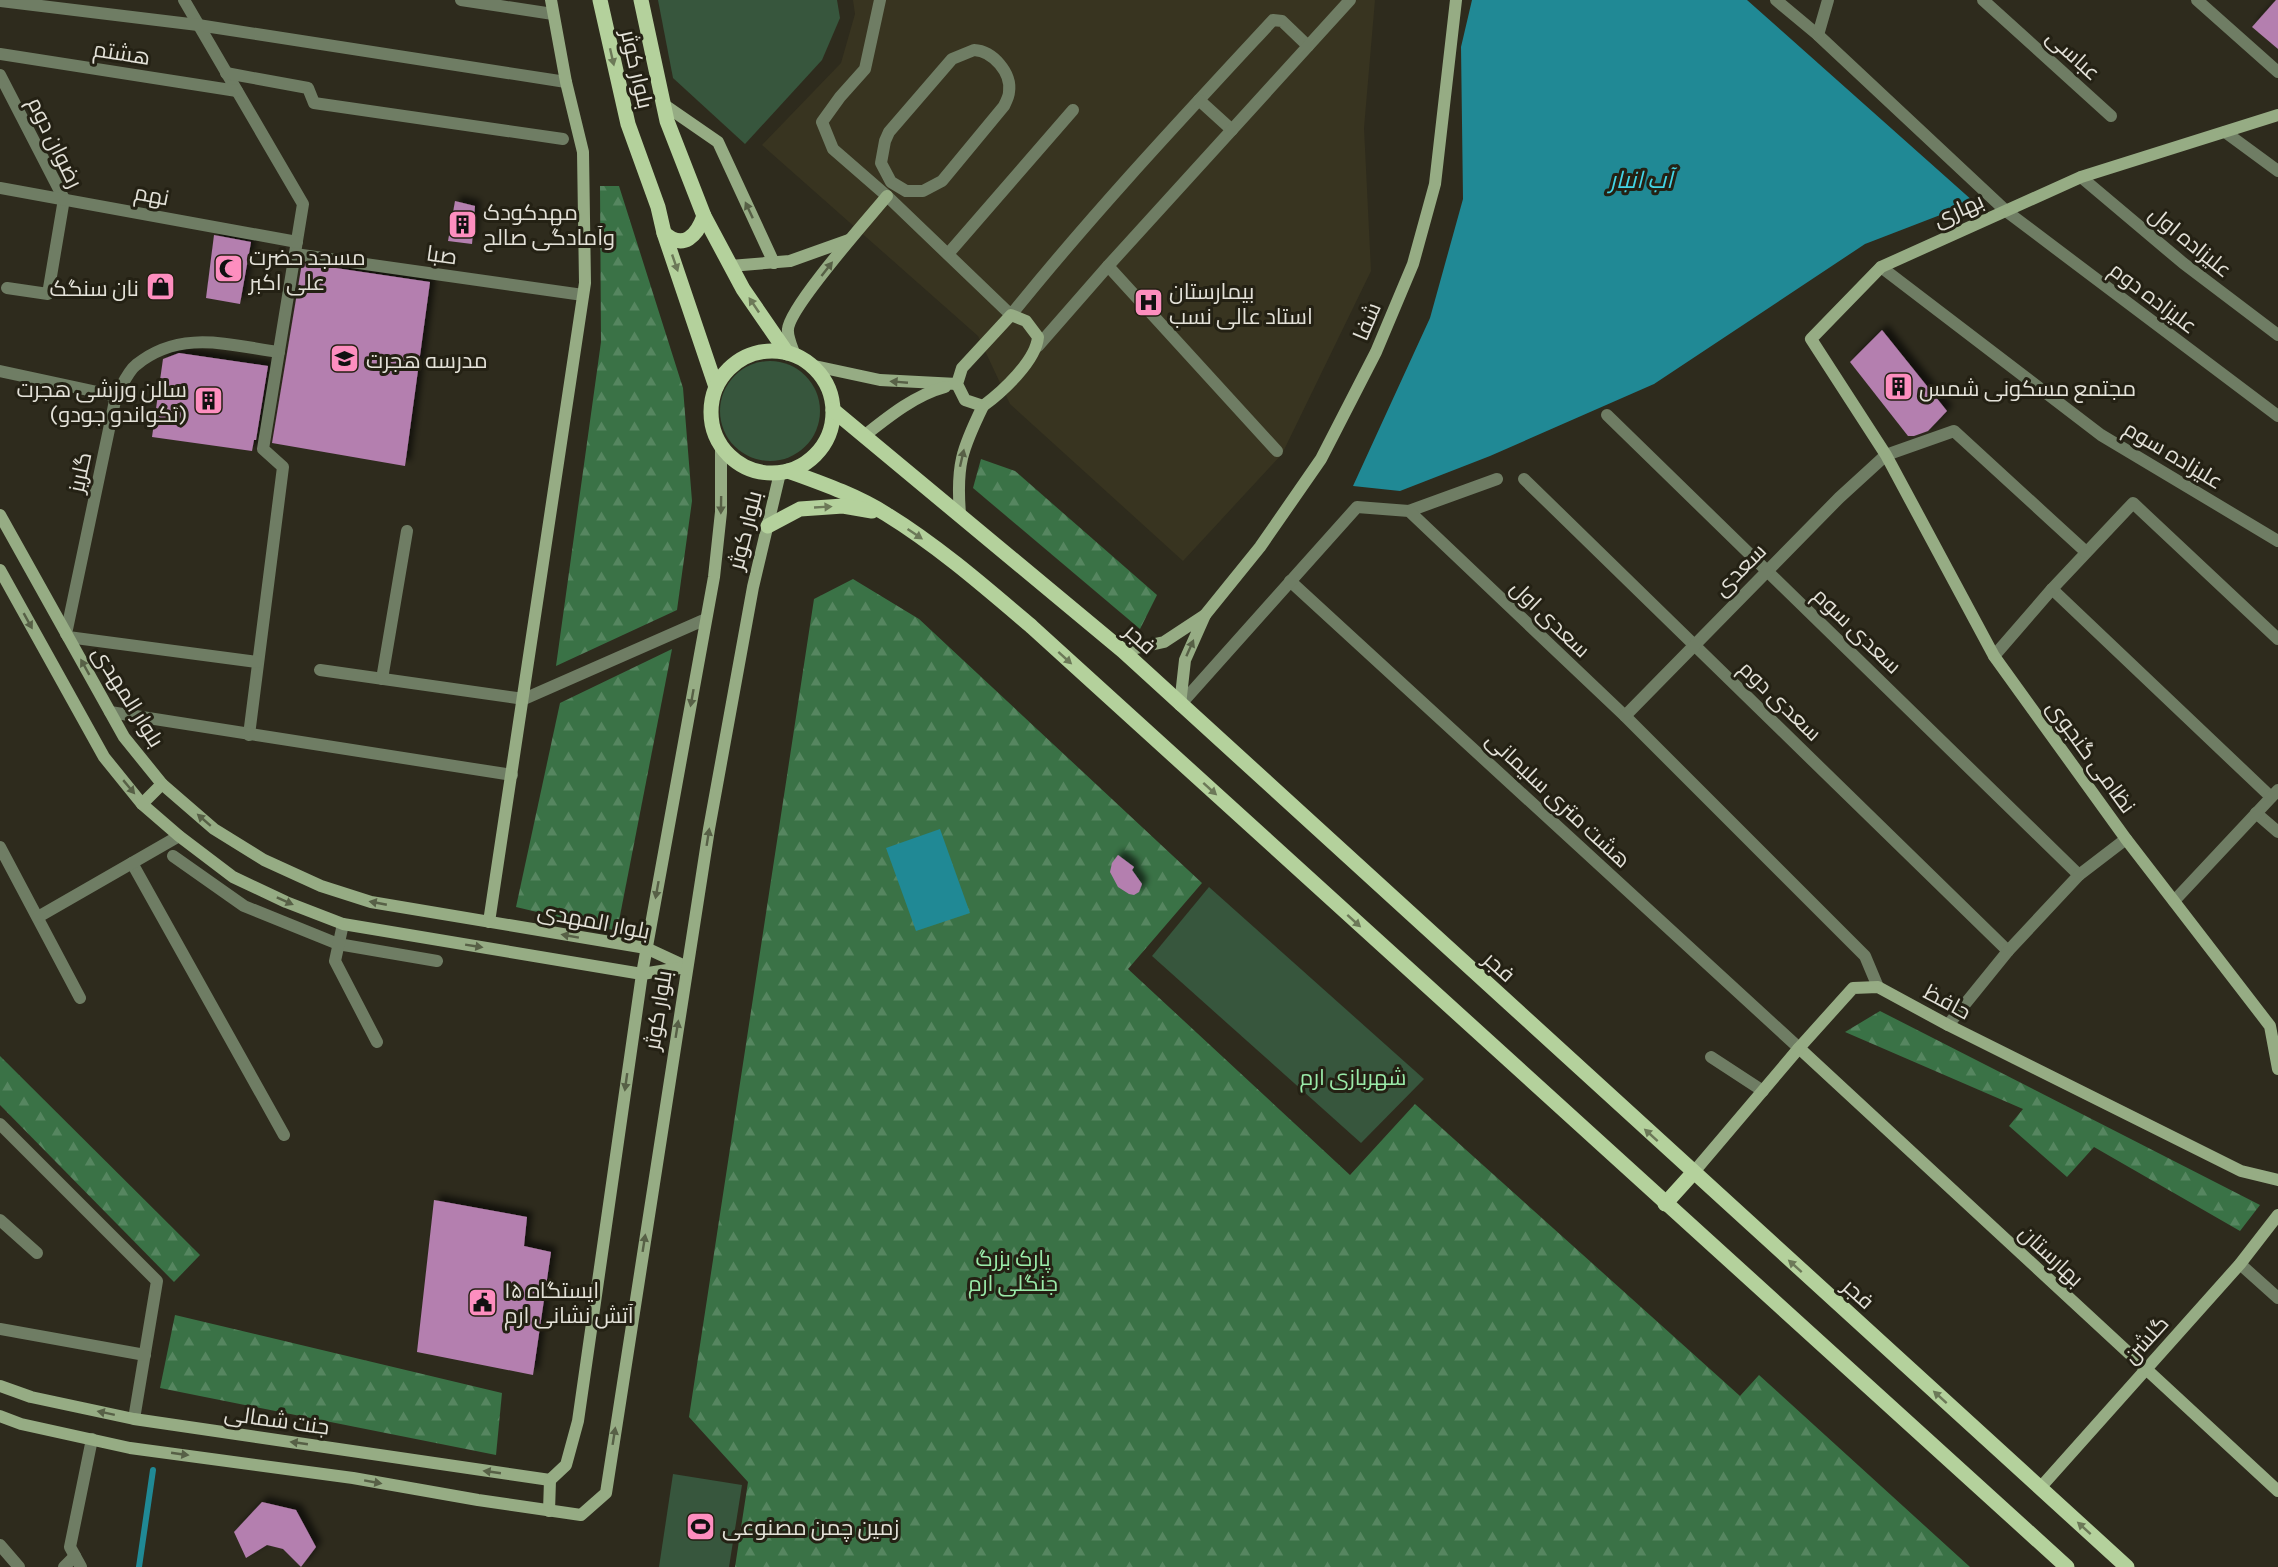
<svg xmlns="http://www.w3.org/2000/svg" width="2278" height="1567" font-family="Commissioner,Cairo,sans-serif">
<defs>
<pattern id="forest-firs" width="22" height="20" patternUnits="userSpaceOnUse" patternTransform="scale(1.5)"><rect width="22" height="20" fill="#3a7246"/><path d="M5 1l3.5 6h-7zM16 11l3.5 6h-7z" fill="#568660"/></pattern>
<filter id="shadow"><feDropShadow dx="5.5" dy="-5.5" stdDeviation="3" flood-color="#0009"/></filter>
</defs>
<rect width="100%" height="100%" fill="#2e2b1d"/>
<path fill="#383420" d="M853 0H1375L1364 128 1371 271 1282 454 1183 561 1010 404 978 336 762 145 841 63 855 14Z"/>
<g fill="#37563d">
<path d="M658 0H837L840 18 822 60 745 144 673 78Z"/>
<circle cx="770" cy="411" r="50"/>
<path d="M1209 887 1424 1079 1361 1143 1152 956Z"/>
<path d="M673 1474 742 1485 729 1567H659Z"/>
</g>
<g fill="url(#forest-firs)">
<path d="M600 186H619L683 388 692 501 677 610 556 666 601 342Z"/>
<path d="M981 459 1015 471 1157 595 1140 629 973 488Z"/>
<path d="M853 579 919 619 1202 883 1128 969 1350 1175 1415 1104 1740 1396 1759 1375 1970 1567H735L748 1482 689 1417 814 599Z"/>
<path d="M672 649 617 931 516 907 560 703Z"/>
<path d="M1880 1011 2260 1205 2240 1231 2094 1147 2067 1177 2009 1126 2023 1109 1845 1032Z"/>
<path d="M0 1056 200 1255 174 1282 0 1105Z"/>
<path d="M175 1315 502 1393 496 1455 160 1388Z"/>
</g>
<g fill="#208995">
<path d="M1472 0H1747L1974 202 1865 244 1654 384 1490 456 1400 491 1353 486 1430 318 1463 199 1461 47Z"/>
<path d="M940 829 970 913 916 931 886 848Z"/>
</g>
<g fill="none" stroke-linecap="round" stroke-linejoin="round">
<path stroke="#208995" stroke-width="6" d="M139 1567 153 1470"/>
</g>
<g fill="#b47faf" filter="url(#shadow)">
<path d="M2276 0H2278V49L2252 27Z"/>
<path d="M455 201 475 206 472 244 448 241Z"/>
<path d="M214 235 251 242 240 304 206 298Z"/>
<path d="M302 263 430 282 405 466 272 443Z"/>
<path d="M1882 330 1947 411 1928 431 1914 436H1908L1850 362Z"/>
<path d="M179 353 268 366 256 440H254L252 451 152 437 163 359Z"/>
<path d="M1118 855 1134 867 1132 870 1142 884 1139 892 1134 895 1129 894 1118 887 1110 872 1112 863Z"/>
<path d="M434 1200 527 1217 524 1246 551 1252 533 1375 417 1352Z"/>
<path d="M262 1502 296 1510 316 1547 301 1567 283 1549 267 1545 246 1558 234 1532Z"/>
</g>
<g fill="none" stroke-linecap="round" stroke-linejoin="round">
<g stroke="#6f7d64" stroke-width="12">
<path d="M184 0 303 204 263 449 283 467 249 735"/>
<path d="M461 0 553 14"/>
<path d="M880 0 865 69 840 97 822 122 833 149 887 196 1011 315C1093 213 1184 116 1273 20L1282 21 1308 46"/>
<path d="M1776 0 1818 35 2006 211 2278 416"/>
<path d="M1983 0 2111 116"/>
<path d="M2197 0 2278 72"/>
<path d="M0 1 198 25 566 82"/>
<path d="M1818 35 1828 0"/>
<path d="M974 50C993 51 1012 73 1009 92 1009 96 1006 102 1004 106L942 181 923 191H906L891 182 881 163 885 141 889 132 952 59Z"/>
<path d="M0 54 237 91"/>
<path d="M226 73 308 88 314 103 563 139"/>
<path d="M0 75 64 199 48 294 7 288"/>
<path d="M1199 100 1232 130"/>
<path d="M2225 132 2278 171"/>
<path d="M2081 177 2183 263 2278 335"/>
<path d="M0 188 297 242"/>
<path d="M295 254 583 295"/>
<path d="M948 254 1073 110"/>
<path d="M1108 266 1277 451"/>
<path d="M1881 267 2101 435 2278 541"/>
<path d="M1038 346 1108 266 1350 0"/>
<path d="M0 371 116 396"/>
<path d="M1607 415 2079 875"/>
<path d="M1524 479 2008 951"/>
<path d="M1409 511 1497 479"/>
<path d="M1290 581 1799 1048"/>
<path d="M2052 589 2271 797"/>
<path d="M66 634 116 396C122 386 128 371 136 365 180 329 228 345 279 352"/>
<path d="M68 637 257 662"/>
<path d="M1994 656 2052 589 2133 503 2278 639"/>
<path d="M320 670 524 699 706 619"/>
<path d="M382 679 407 531"/>
<path d="M1180 705 1357 507 1409 511 1625 716 1865 956 1878 987"/>
<path d="M110 712 512 775"/>
<path d="M1625 716 1839 498 1886 455 1954 431 2086 552"/>
<path d="M2256 813 2278 832"/>
<path d="M0 847 80 998"/>
<path d="M173 856 244 906 338 944 437 961"/>
<path d="M132 863 284 1135"/>
<path d="M2174 901 2278 790"/>
<path d="M38 917 179 836"/>
<path d="M343 924 335 961 377 1042"/>
<path d="M1948 1025 2008 951 2079 875 2126 839"/>
<path d="M1711 1057 1763 1091"/>
<path d="M0 1124 157 1281 134 1419"/>
<path d="M0 1220 37 1253"/>
<path d="M2240 1264 2278 1298"/>
<path d="M0 1329 145 1355"/>
<path d="M0 1545 19 1567"/>
<path d="M64 1567 75 1556"/>
<path d="M81 1567 70 1547 92 1439"/>
</g>
<g stroke="#96ac84" stroke-width="12">
<path d="M663 104 718 142 774 263"/>
<path d="M2278 115 2081 177 1881 267 1811 339 1886 455 1994 656 2126 839 2270 1026 2278 1069"/>
<path d="M730 266 790 261 849 240"/>
<path d="M1011 315 1026 321 1038 337C1036 361 1002 392 983 406L965 400 957 384 962 368Z"/>
<path d="M795 356C793 349 787 337 788 329 790 306 868 219 887 196"/>
<path d="M810 365 880 380 957 384"/>
<path d="M864 436C888 417 915 395 945 387"/>
<path d="M960 514C956 465 962 449 983 406"/>
<path d="M0 515 124 737 162 784 214 829 264 860 321 886 371 902 646 948 687 967"/>
<path d="M0 570 104 757 142 804 179 836 233 877 286 902 343 924 642 974 686 967"/>
<path d="M1205 615 1260 547 1321 459 1376 352 1413 264 1435 184 1456 0"/>
<path d="M1123 651 1164 642 1205 615 1185 660 1180 705"/>
<path d="M142 804 162 784"/>
<path d="M489 922 585 283 583 152 566 82 551 0"/>
<path d="M1799 1048 2278 1491"/>
<path d="M1693 1173 1799 1048 1853 988 1878 987 1948 1025 2241 1171 2278 1180"/>
<path d="M0 1386 31 1397 134 1419 550 1480"/>
<path d="M0 1416 21 1424 130 1448 353 1478 478 1500 581 1515 606 1493 709 829 753 587 780 473"/>
<path d="M550 1480 566 1465 578 1421 642 974 714 577 721 512V447"/>
<path d="M2040 1488 2240 1264 2278 1215"/>
<path d="M549 1511 550 1480"/>
</g>
<g stroke="#b4d19c" stroke-width="15">
<path d="M600 0 628 124 658 207 664 233 716 387"/>
<path d="M641 0 667 121 704 216 743 289 787 353"/>
<path d="M664 233C684 251 697 235 704 216"/>
<circle cx="772" cy="412" r="61"/>
<path d="M833 410 1123 651 2127 1567"/>
<path d="M788 471C821 483 856 495 886 514 938 546 985 587 1032 627L2067 1567"/>
<path d="M768 526 800 509 843 506 872 511"/>
<path d="M1665 1204 1693 1173"/>
</g>
</g>
<defs><path id="oneway-solid" d="M-6-.8H1V-3.2L6.5 0L1 3.2V.8H-6Z" transform="scale(1.5)"/></defs>
<g fill="#6c7958">
<use href="#oneway-solid" transform="translate(612 57) rotate(77)"/>
<use href="#oneway-solid" transform="translate(675 263) rotate(71)"/>
<use href="#oneway-solid" transform="translate(754 305) rotate(-124)"/>
<use href="#oneway-solid" transform="translate(823 507) rotate(-3)"/>
<use href="#oneway-solid" transform="translate(915 534) rotate(34)"/>
<use href="#oneway-solid" transform="translate(1065 658) rotate(42)"/>
<use href="#oneway-solid" transform="translate(1210 789) rotate(42)"/>
<use href="#oneway-solid" transform="translate(1354 921) rotate(42)"/>
<use href="#oneway-solid" transform="translate(1651 1135) rotate(-138)"/>
<use href="#oneway-solid" transform="translate(1795 1266) rotate(-138)"/>
<use href="#oneway-solid" transform="translate(1940 1397) rotate(-138)"/>
<use href="#oneway-solid" transform="translate(2084 1528) rotate(-138)"/>
</g>
<g fill="#576046">
<use href="#oneway-solid" transform="translate(749 210) rotate(-115)"/>
<use href="#oneway-solid" transform="translate(827 269) rotate(-52)"/>
<use href="#oneway-solid" transform="translate(899 382) rotate(-175)"/>
<use href="#oneway-solid" transform="translate(962 458) rotate(-77)"/>
<use href="#oneway-solid" transform="translate(721 505) rotate(91)"/>
<use href="#oneway-solid" transform="translate(28 621) rotate(61)"/>
<use href="#oneway-solid" transform="translate(1190 648) rotate(-66)"/>
<use href="#oneway-solid" transform="translate(85 667) rotate(-119)"/>
<use href="#oneway-solid" transform="translate(692 698) rotate(100)"/>
<use href="#oneway-solid" transform="translate(129 787) rotate(50)"/>
<use href="#oneway-solid" transform="translate(204 820) rotate(-139)"/>
<use href="#oneway-solid" transform="translate(708 837) rotate(-81)"/>
<use href="#oneway-solid" transform="translate(657 890) rotate(100)"/>
<use href="#oneway-solid" transform="translate(285 901) rotate(24)"/>
<use href="#oneway-solid" transform="translate(378 903) rotate(-169)"/>
<use href="#oneway-solid" transform="translate(570 936) rotate(-170)"/>
<use href="#oneway-solid" transform="translate(474 946) rotate(9)"/>
<use href="#oneway-solid" transform="translate(677 1029) rotate(-81)"/>
<use href="#oneway-solid" transform="translate(626 1082) rotate(98)"/>
<use href="#oneway-solid" transform="translate(644 1243) rotate(-81)"/>
<use href="#oneway-solid" transform="translate(106 1413) rotate(-168)"/>
<use href="#oneway-solid" transform="translate(614 1436) rotate(-81)"/>
<use href="#oneway-solid" transform="translate(299 1443) rotate(-172)"/>
<use href="#oneway-solid" transform="translate(180 1454) rotate(8)"/>
<use href="#oneway-solid" transform="translate(492 1472) rotate(-172)"/>
<use href="#oneway-solid" transform="translate(373 1482) rotate(10)"/>
</g>
<defs>
<symbol id="building-square" viewBox="-11 -11 22 22"><rect x="-9" y="-9" width="18" height="18" rx="4" fill="#fd8ebf" stroke="#242114"/><path d="M-4-6H4V6H1V3H-1V6H-4ZM-2.5-4.3h1.7v1.8h-1.7ZM.8-4.3h1.7v1.8H.8ZM-2.5-1h1.7V.8h-1.7ZM.8-1h1.7V.8H.8Z" fill="#111"/></symbol>
<symbol id="mosque-square" viewBox="-11 -11 22 22"><rect x="-9" y="-9" width="18" height="18" rx="4" fill="#fd8ebf" stroke="#242114"/><path d="M3.5-4.9A6 6 0 1 0 3.5 4.9A5 5 0 1 1 3.5-4.9Z" fill="#111"/></symbol>
<symbol id="shop-square" viewBox="-11 -11 22 22"><rect x="-9" y="-9" width="18" height="18" rx="4" fill="#fd8ebf" stroke="#242114"/><path d="M-5-2.5h2.3a2.7 3.5 0 0 1 5.4 0H5L5.5 6h-11ZM-1.5-2.5h3a1.5 2.3 0 0 0-3 0Z" fill="#111"/></symbol>
<symbol id="hospital-square" viewBox="-11 -11 22 22"><rect x="-9" y="-9" width="18" height="18" rx="4" fill="#fd8ebf" stroke="#242114"/><path d="M-5-5h3v3.5h4V-5h3V5h-3V1.5h-4V5h-3Z" fill="#111"/></symbol>
<symbol id="school-square" viewBox="-11 -11 22 22"><rect x="-9" y="-9" width="18" height="18" rx="4" fill="#fd8ebf" stroke="#242114"/><path d="M0-5L7-2L0 1L-7-2ZM-4 1L0 2.5L4 1V4Q0 6-4 4Z" fill="#111"/></symbol>
<symbol id="civic-square" viewBox="-11 -11 22 22"><rect x="-9" y="-9" width="18" height="18" rx="4" fill="#fd8ebf" stroke="#242114"/><path d="M-.6-6.5H3V-4.5H.6V-3L4-1V1h2V6H-6V1h2V-1L-.6-3ZM-1.2 2.5V6h2.4V2.5Z" fill="#111"/></symbol>
<symbol id="stadium-square" viewBox="-11 -11 22 22"><rect x="-9" y="-9" width="18" height="18" rx="4" fill="#fd8ebf" stroke="#242114"/><path d="M0-5a6.5 5 0 1 0 0 10a6.5 5 0 1 0 0-10ZM-3.5-1.8h7v3.6h-7Z" fill="#111"/></symbol>
</defs>
<g fill-rule="evenodd">
<use href="#building-square" x="446" y="208" width="33" height="33"/>
<use href="#mosque-square" x="212" y="252" width="33" height="33"/>
<use href="#shop-square" x="144" y="270" width="33" height="33"/>
<use href="#hospital-square" x="1132" y="286" width="33" height="33"/>
<use href="#school-square" x="328" y="342" width="33" height="33"/>
<use href="#building-square" x="1882" y="370" width="33" height="33"/>
<use href="#building-square" x="192" y="384" width="33" height="33"/>
<use href="#civic-square" x="466" y="1286" width="33" height="33"/>
<use href="#stadium-square" x="684" y="1510" width="33" height="33"/>
</g>
<g text-anchor="middle" dominant-baseline="central" stroke-width="6" stroke-linejoin="round" paint-order="stroke">
<g font-size="22" fill="#e3e1d8" stroke="#242114">
<text transform="translate(122 52) rotate(9)">هشتم</text>
<text transform="translate(2074 54) rotate(42)">عباسی</text>
<text transform="translate(638 69) rotate(77)">بلوار کوثر</text>
<text transform="translate(56 142) rotate(64)">رضوان دوم</text>
<text transform="translate(152 194) rotate(11)">نهم</text>
<text transform="translate(1958 209) rotate(-24)">بهاری</text>
<text transform="translate(2191 241) rotate(39)">علیزاده اول</text>
<text transform="translate(442 254) rotate(8)">صبا</text>
<text transform="translate(2154 297) rotate(37)">علیزاده دوم</text>
<text transform="translate(1366 321) rotate(-67)">شفا</text>
<text transform="translate(2174 454) rotate(31)">علیزاده سوم</text>
<text transform="translate(79 472) rotate(-78)">گلریز</text>
<text transform="translate(744 530) rotate(-76)">بلوار کوثر</text>
<text transform="translate(1739 569) rotate(-45)">سعدی</text>
<text transform="translate(1551 618) rotate(44)">سعدی اول</text>
<text transform="translate(1858 630) rotate(44)">سعدی سوم</text>
<text transform="translate(1141 638) rotate(42)">فجر</text>
<text transform="translate(129 696) rotate(58)">بلوار المهدی</text>
<text transform="translate(1781 700) rotate(44)">سعدی دوم</text>
<text transform="translate(2092 756) rotate(54)">نظامی گنجوی</text>
<text transform="translate(1559 799) rotate(43)">هشت متری سلیمانی</text>
<text transform="translate(594 920) rotate(11)">بلوار المهدی</text>
<text transform="translate(1500 966) rotate(42)">فجر</text>
<text transform="translate(1948 1001) rotate(28)">حافظ</text>
<text transform="translate(657 1010) rotate(-81)">بلوار کوثر</text>
<text transform="translate(2052 1255) rotate(43)">بهارستان</text>
<text transform="translate(1859 1293) rotate(42)">فجر</text>
<text transform="translate(2145 1339) rotate(-48)">گلشن</text>
<text transform="translate(277 1419) rotate(8)">جنت شمالی</text>
</g>
<g font-size="22" fill="#e3e1d8" stroke="#242114" text-anchor="start">
<text x="483" y="211">مهدکودک<tspan x="483" dy="25">وآمادگی صالح</tspan></text>
<text x="249" y="256">مسجد حضرت<tspan x="249" dy="25">علی اکبر</tspan></text>
<text x="139" y="287" text-anchor="end">نان سنگک</text>
<text x="1169" y="290">بیمارستان<tspan x="1169" dy="25">استاد عالی نسب</tspan></text>
<text x="366" y="359">مدرسه هجرت</text>
<text x="1919" y="387">مجتمع مسکونی شمس</text>
<text x="187" y="388" text-anchor="end">سالن ورزشی هجرت<tspan x="187" dy="25">(تکواندو جودو)</tspan></text>
<text x="504" y="1289">ایستگاه ۱۵<tspan x="504" dy="25">آتش نشانی ارم</tspan></text>
<text x="722" y="1526">زمین چمن مصنوعی</text>
</g>
<g font-size="22" fill="#9aeba9" stroke="#242114">
<text x="1353" y="1076">شهربازی ارم</text>
<text x="1013" y="1257">پارک بزرگ<tspan x="1013" dy="25">جنگلی ارم</tspan></text>
</g>
<g font-size="24" font-style="italic" fill="#43d4e5" stroke="#242114">
<text x="1641" y="178">آب انبار</text>
</g>
</g>
</svg>
